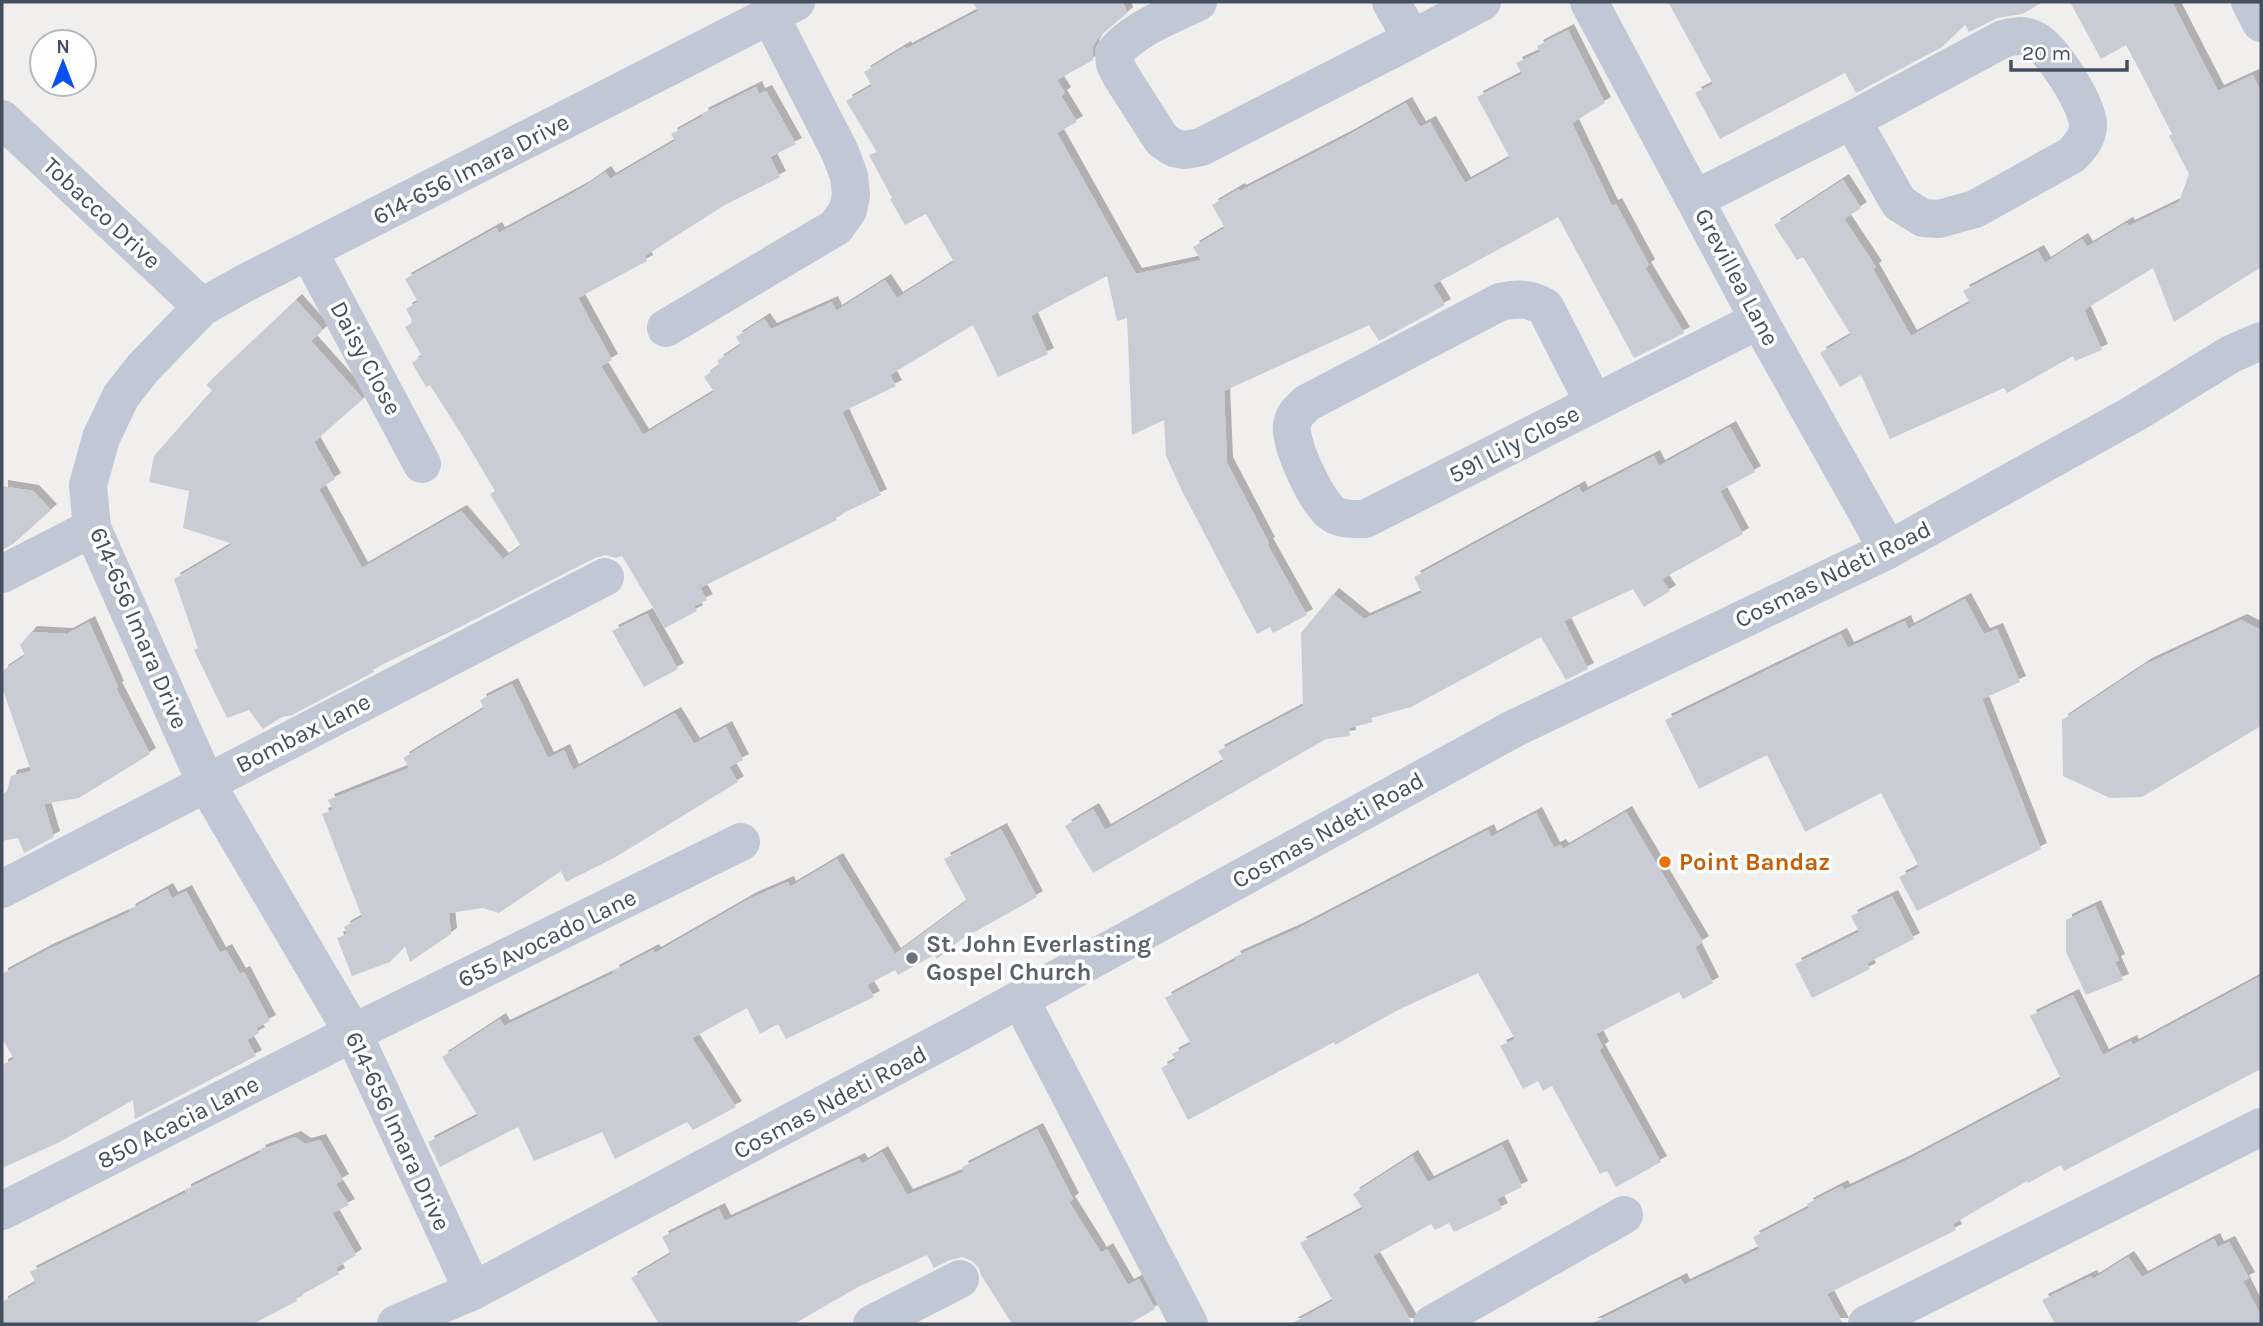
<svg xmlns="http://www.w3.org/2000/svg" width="2263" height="1326" font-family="Karla,sans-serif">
<defs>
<filter id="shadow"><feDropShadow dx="6" dy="-6" stdDeviation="0" flood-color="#0004"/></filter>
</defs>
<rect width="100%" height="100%" fill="#f1eeee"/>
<g fill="#caccd5" filter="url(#shadow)">
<path d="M973 2H1123L1127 13 1098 38 1093 46V60L1057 80 1065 93 1061 96 1077 122 1057 133 1136 274 1201 260 1193 247 1225 228 1212 205 1239 189 1240 191 1345 137 1406 103 1420 127 1430 122 1465 183 1510 158 1477 97 1522 74 1516 63 1540 52 1537 46 1568 30 1605 103 1572 123 1612 206 1616 204 1649 265 1645 268 1684 333 1634 358 1558 217 1433 285 1445 305 1379 341 1369 325 1224 391 1227 463 1269 543 1267 544 1307 615 1273 633 1270 627 1257 634 1181 489 1166 456 1164 420 1132 435 1127 318 1117 321 1107 276 1031 316 1048 354 998 377 973 325 890 375 896 386 842 412 881 495 835 517 837 520 700 588 707 600 694 606 697 611 665 628 622 556 616 558 605 555 595 558 456 629 373 669 374 672 292 715 282 717 263 729 249 710 227 718 194 650 198 648 174 579 233 544 183 528 189 491 149 482 154 456 212 390 206 385 296 300 323 330 311 341 363 399 314 442 335 479 319 489 362 568 461 511 503 559 521 546 490 494 495 491 463 437 430 385 426 387 412 363 422 356 405 327 413 322 406 309 418 302 405 279 496 228 499 233 584 187 605 172 610 179 675 141 671 134 703 116 702 114 756 87 759 94 766 91 796 144 770 157 780 177 723 206 645 256 647 261 578 298 612 360 601 366 643 435 714 392 704 377 720 365 717 361 741 345 736 337 764 319 771 329 832 302 836 311 885 280 897 298 954 262 926 214 905 225 890 199 892 198 869 155 877 152 846 101 872 86 864 72 905 47 906 49 978 11Z"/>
<path d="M1668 2H2043L2022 14 1997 18 1969 32 1965 25 1942 47 1856 93 1845 73 1720 139 1695 93 1713 84Z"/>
<path d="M2070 2H2172L2218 91 2253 75 2261 93V267L2174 322 2153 268 2084 310 2102 350 2075 361 2073 356 2007 393 2004 388 1890 439 1861 375 1840 387 1820 353 1851 335 1803 257 1797 260 1774 225 1843 180 1861 208 1844 219 1876 267 1873 269 1911 336 1970 303 1963 291 2038 251 2045 263 2082 239 2087 247 2127 223 2129 226 2179 202 2189 174 2169 136 2172 134 2141 73 2126 45 2101 59Z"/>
<path d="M1730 427 1755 472 1720 491 1743 534 1662 579 1670 591 1644 607 1633 589 1564 621 1588 669 1566 680 1541 637 1411 707 1371 718 1373 722 1349 728 1350 736 1326 739 1093 873 1065 826 1093 809 1105 830 1224 761 1218 751 1303 706 1301 633 1333 594 1364 619 1422 593 1414 577 1579 487 1582 493 1654 456 1659 466Z"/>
<path d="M2 486 33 491 51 510 13 544 2 550Z"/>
<path d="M1965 599 1984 634 1997 629 2020 682 1982 699 2041 849 1917 911 1899 877 1919 867 1881 793 1805 832 1767 755 1699 789 1665 720 1841 634 1848 648 1905 621 1908 629Z"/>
<path d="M647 614 678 669 644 687 612 631Z"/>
<path d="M2241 620 2261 630V726L2142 797 2110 798 2063 776 2062 720 2146 664Z"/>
<path d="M89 622 118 687 116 688 150 754 79 798 44 804 54 837 24 853 18 838 2 841V795L7 791 11 776 31 771 2 687V671L25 656 20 645 31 632 67 634Z"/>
<path d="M512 684 548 758 564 750 573 770 675 713 694 744 726 727 743 760 729 767 738 782 614 858 566 882 561 871 499 913 483 908 449 913 451 934 410 962 405 946 390 962 352 976 337 938 347 934 344 927 362 917 322 814 333 810 328 800 409 768 403 758 484 709 480 700Z"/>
<path d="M1626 812 1703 942 1695 947 1713 983 1683 999 1679 992 1596 1034 1603 1047 1599 1050 1661 1162 1616 1187 1607 1171 1600 1174 1552 1086 1543 1091 1538 1081 1523 1089 1500 1046 1515 1039 1478 973 1398 1010 1335 1045 1334 1042 1188 1120 1161 1068 1176 1060 1172 1054 1191 1044 1165 998 1236 960 1234 957 1297 929 1488 830 1491 837 1536 813 1554 848 1560 845 1563 849Z"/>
<path d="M1001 829 1037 897 962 939 937 959 934 955 898 975 895 970 867 985 874 997 786 1039 778 1024 760 1034 747 1008 692 1038 736 1107 693 1130 687 1122 615 1159 602 1132 534 1161 518 1127 440 1167 428 1142 478 1116 442 1057 500 1019 504 1026 614 973 613 971 653 950 655 953 751 898 788 882 790 887 837 859 895 954 967 901 944 859Z"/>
<path d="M167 889 172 898 186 891 220 953 226 950 240 974 244 972 270 1021 256 1028 259 1033 247 1040 256 1056 135 1119 133 1100 60 1142 2 1168V1065L14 1059 2 1038V974L49 949 130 912 129 910Z"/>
<path d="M1892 896 1914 939 1867 963 1870 969 1812 998 1795 964 1859 932 1851 916Z"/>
<path d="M2095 906 2119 960 2115 962 2123 980 2086 995 2066 952V920Z"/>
<path d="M2261 976V1069L2064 1171 2061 1165 2028 1183 2027 1181 1953 1224 1956 1230 1827 1294 1843 1324H1591L1681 1279 1684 1285 1759 1249 1753 1237 1809 1208 1807 1204 1842 1186 1844 1190 1907 1160 2061 1079 2030 1016 2073 995 2103 1055 2131 1041 2133 1045Z"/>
<path d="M1037 1129 1073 1199 1069 1202 1101 1253 1107 1249 1128 1285 1139 1279 1155 1309 1129 1324H1012L981 1275 979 1268 972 1261 962 1257 950 1260 934 1268 927 1255 858 1287 794 1324H659L631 1278 671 1254 662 1237 719 1209 725 1221 859 1159 862 1164 882 1152 907 1195 964 1172 962 1167Z"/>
<path d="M295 1137 305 1144 320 1140 343 1180 336 1184 349 1205 332 1213 356 1255 336 1268 339 1274 296 1298 297 1301 253 1324H2V1302L36 1283 30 1272 185 1193V1190L260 1153 259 1151Z"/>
<path d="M1502 1145 1522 1187 1497 1199 1502 1209 1454 1232 1449 1223 1435 1230 1431 1224 1373 1256 1411 1321 1410 1324H1291L1333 1301 1300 1243 1363 1209 1353 1194 1412 1156 1428 1182Z"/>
<path d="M2214 1239 2218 1247 2229 1242 2249 1278 2243 1281 2261 1316V1324H2055L2042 1300 2091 1276 2093 1279 2128 1257 2142 1277Z"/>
</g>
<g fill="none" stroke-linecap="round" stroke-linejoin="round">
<g stroke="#c0c8d5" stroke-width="38">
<path d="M1198 2C1170 16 1135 28 1114 53L1115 64 1121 76 1162 140 1174 148 1185 150 1201 147 1412 39 1391 2"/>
<path d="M1589 2 1759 320 1888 550"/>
<path d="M2250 2 2261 23"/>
<path d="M1412 39 1482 2"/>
<path d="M2 119 202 307"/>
<path d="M1695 199 1852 120 2003 39C2014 36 2024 34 2035 40 2053 50 2089 106 2088 127 2087 139 2080 146 2072 155L1975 209 1939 219 1923 218 1899 203 1852 120"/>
<path d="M309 252 422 464"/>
<path d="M666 328 836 227 848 210 851 195 849 176 840 152 770 16"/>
<path d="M1594 403 1545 307C1529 298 1518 298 1500 302L1307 403C1301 409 1293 415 1292 425 1289 443 1317 504 1333 514 1343 520 1353 519 1365 519L1759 320"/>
<path d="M2 574 92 528"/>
<path d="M2 889 605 577"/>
<path d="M1020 999 1189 1324"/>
<path d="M2 1211 353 1033 741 842"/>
<path d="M473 1291 353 1033 206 783 92 528 88 485 101 438 121 396 143 368 202 307 249 281 796 2"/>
<path d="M396 1324 473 1291 958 1033 1513 729 1888 550 2135 413 2231 354 2261 341"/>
<path d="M872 1324 960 1279"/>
<path d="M1432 1324 1624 1215"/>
<path d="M1867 1324 2261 1127"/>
</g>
</g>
<circle fill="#e8710a" stroke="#fff" stroke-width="2.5" cx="1665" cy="862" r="7"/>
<circle fill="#6b7280" stroke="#fff" stroke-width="2.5" cx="912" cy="958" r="7"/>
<g text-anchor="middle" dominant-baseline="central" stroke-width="7" stroke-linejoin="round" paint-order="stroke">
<g font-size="24" fill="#444f5e" stroke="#fff">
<text transform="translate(471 169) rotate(-27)">614-656 Imara Drive</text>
<text transform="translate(102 213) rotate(43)">Tobacco Drive</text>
<text transform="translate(1737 277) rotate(62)">Grevillea Lane</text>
<text transform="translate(366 358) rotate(62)">Daisy Close</text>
<text transform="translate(1514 444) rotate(-27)">591 Lily Close</text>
<text transform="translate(1833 574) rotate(-26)">Cosmas Ndeti Road</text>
<text transform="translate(139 628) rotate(67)">614-656 Imara Drive</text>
<text transform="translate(303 733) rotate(-27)">Bombax Lane</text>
<text transform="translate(1328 830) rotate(-29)">Cosmas Ndeti Road</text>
<text transform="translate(547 938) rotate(-26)">655 Avocado Lane</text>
<text transform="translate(830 1102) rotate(-28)">Cosmas Ndeti Road</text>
<text transform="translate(178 1122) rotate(-27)">850 Acacia Lane</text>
<text transform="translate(398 1131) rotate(65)">614-656 Imara Drive</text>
</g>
<g font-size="24" font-weight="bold" fill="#c56008" stroke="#fff" text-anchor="start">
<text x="1679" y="862">Point Bandaz</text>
</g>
<g font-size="24" font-weight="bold" fill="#5b616d" stroke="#fff" text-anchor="start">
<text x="926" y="944">St. John Everlasting<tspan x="926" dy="28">Gospel Church</tspan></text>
</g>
</g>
<rect width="2263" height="1326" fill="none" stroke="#444f5e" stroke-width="7"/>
<g transform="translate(63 63)"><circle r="33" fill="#ffffff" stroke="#b4b9bf" stroke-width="2"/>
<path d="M0-5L12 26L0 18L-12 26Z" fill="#0751f2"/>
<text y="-10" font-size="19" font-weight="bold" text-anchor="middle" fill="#444f5e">N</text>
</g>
<path d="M2011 60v10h116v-10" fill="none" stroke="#444f5e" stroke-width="3.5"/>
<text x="2022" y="60" font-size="21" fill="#444f5e" stroke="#ffffff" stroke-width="5" paint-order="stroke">20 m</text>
</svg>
